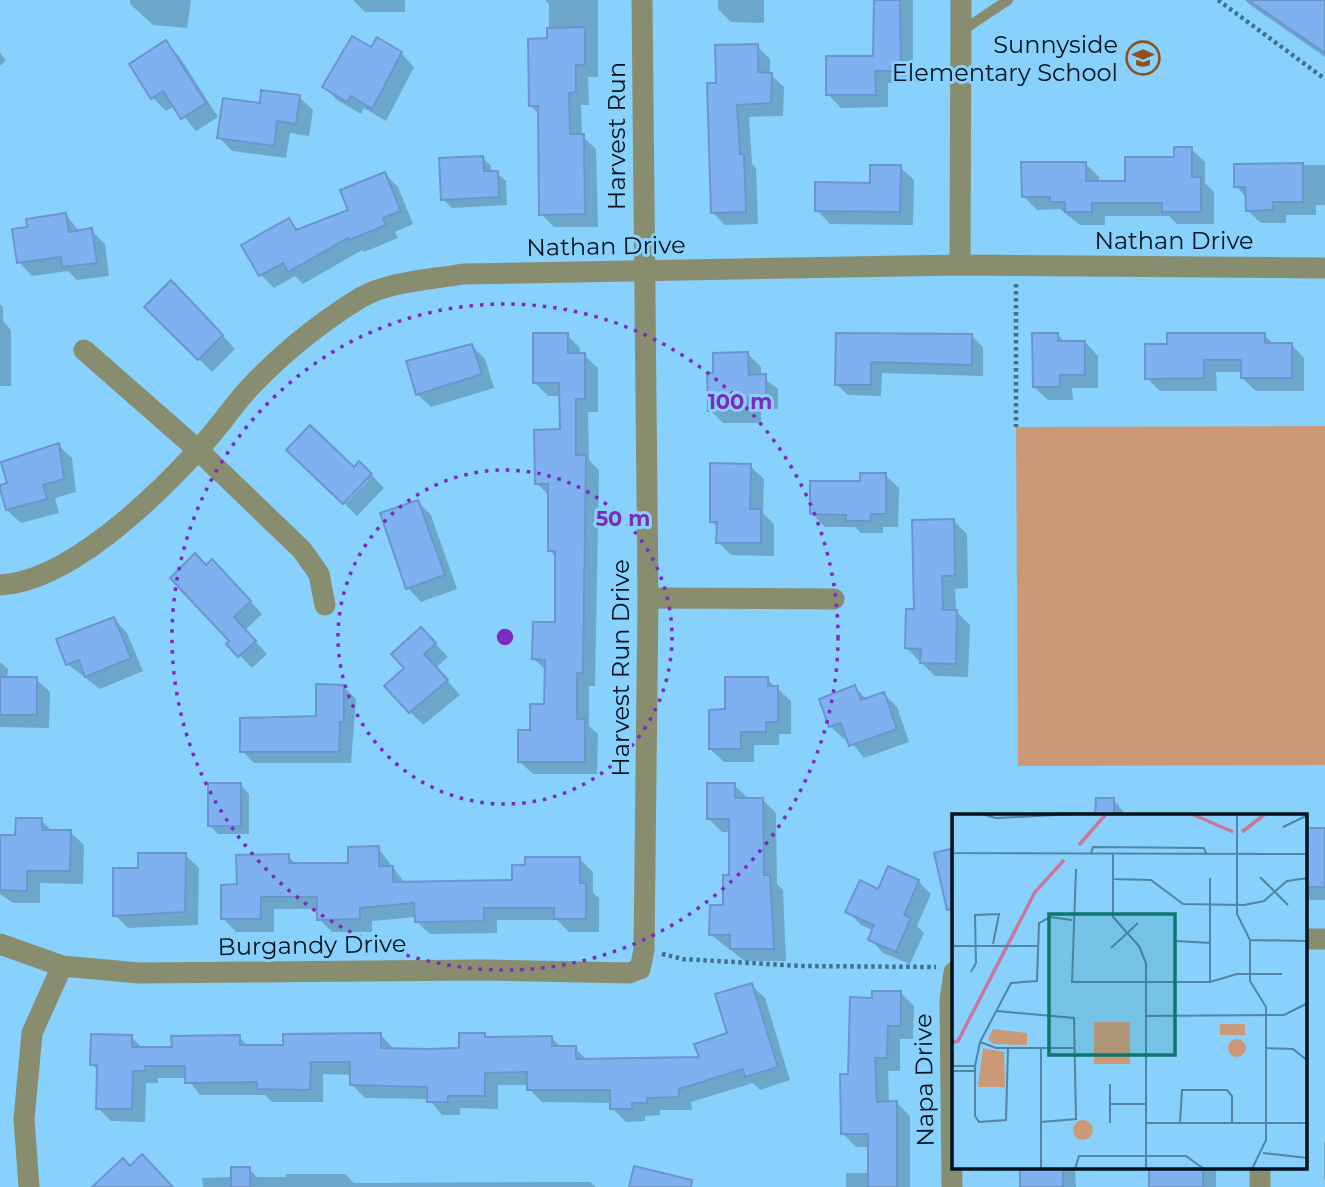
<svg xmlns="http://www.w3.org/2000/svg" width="1325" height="1187" font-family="Montserrat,sans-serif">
<rect width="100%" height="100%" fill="#87d1fc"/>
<path fill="#c97" d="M1325 426V765L1018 766 1016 427Z"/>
<g fill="#0003">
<path d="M130 0H191L187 28 153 25 130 4Z"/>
<path d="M353 0H405V12H365Z"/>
<path d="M545 0H598V77H588L589 105H581L582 136 596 149 598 227H554L541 214 540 115 530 105 549 40V4Z"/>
<path d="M718 0H764V23L731 22 718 9Z"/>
<path d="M875 0H913V83H888V107L841 108 828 94 875 57Z"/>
<path d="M1245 0H1325V57L1250 5Z"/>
<path d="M166 43 179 56 218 117 196 131 175 106 166 111 153 98 132 65Z"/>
<path d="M757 46 770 59V74L784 87 783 116 749 117 752 164 756 168 758 224 725 225 712 212 717 84Z"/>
<path d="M372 49 401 53 414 67 386 121 364 108 361 114 337 100 324 86Z"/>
<path d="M0 53 6 60 0 66Z"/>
<path d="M299 97 313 110 309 136 290 133 286 158 232 151 219 137 261 105Z"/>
<path d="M1191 149 1205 162V183L1214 192V224H1177L1169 216H1105V225H1080L1060 209 1037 210 1023 196 1085 163 1099 177V183H1127Z"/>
<path d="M482 157 491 166V173H497L506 181 507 205 452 208 443 199Z"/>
<path d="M1236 165H1325V205H1316V215H1286V223H1261L1247 210V198L1236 186Z"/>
<path d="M900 167 914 180 913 225 830 224 817 210 871 185Z"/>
<path d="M385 174 398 187 413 224 395 232 398 238 364 252 362 250 303 284 295 276 274 288 261 275 289 220 300 231 350 211Z"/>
<path d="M66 215 80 232 91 230 105 244 109 276 77 280 68 271 32 276 19 262 29 228Z"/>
<path d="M185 295 235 349 212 372 147 307Z"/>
<path d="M0 304 3 307V321L11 330V386H0Z"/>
<path d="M567 335 580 348V355H584L598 368V412H588L589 460 599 470 595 686H589V726L598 734 597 774H533L519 761 546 706 547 671 534 659 557 624V558L549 550V496L537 483 561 431V396H548L534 382Z"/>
<path d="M838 335 972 336 983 347V376L882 373 881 396 848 395 836 384Z"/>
<path d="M1058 335 1065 342H1085L1098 356V388H1072L1073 400H1048L1034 387Z"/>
<path d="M1264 335 1274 344H1291L1304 358V391H1256L1242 378V372H1216L1217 391H1160L1147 378 1169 345Z"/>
<path d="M472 346 485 359 494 388 431 407 417 394Z"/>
<path d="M748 354 761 367V376L778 389V409L761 410V423H723L710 410 715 375Z"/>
<path d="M58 445 72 458 76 492 55 498 59 513 21 523 7 510 9 484Z"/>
<path d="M360 463 384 488 357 516 345 504 369 480 354 469Z"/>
<path d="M750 466 764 479 763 513 774 524V556L731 555 718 542V528L711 521Z"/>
<path d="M885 475 899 488 898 527H883V533H861L855 527H825L812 514 862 483Z"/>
<path d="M418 502 431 515 457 589 421 602 408 588Z"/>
<path d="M954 521 967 534 968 588 955 589 956 611 970 625 968 677 935 676 906 648 915 611Z"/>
<path d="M206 567 224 573 262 614 245 630 267 654 252 668 229 644 232 641Z"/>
<path d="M114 619 127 633 143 671 100 689 67 664Z"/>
<path d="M434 642 448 657 436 668 460 695 423 725 386 686Z"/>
<path d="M0 662 8 669 7 679H36L50 692 49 728 0 727Z"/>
<path d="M767 679 791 701V734H779V745H754V762H724L710 749 727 711Z"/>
<path d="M344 687 356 699 351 763H254L242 751 318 717Z"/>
<path d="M855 687 867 700 884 694 897 707 909 742 864 758 848 738 844 739 830 726Z"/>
<path d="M241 785 249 794V834H218L209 825Z"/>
<path d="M734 785 748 798 763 800 776 813 777 884 783 890 786 961H745L711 935 724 907 730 876 731 832H722L708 818Z"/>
<path d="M1113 799 1127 816H1055V812H1097Z"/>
<path d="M41 820 53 832H70L84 845 83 884 40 883V903H13L0 894V859Z"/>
<path d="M1306 829H1325V900H1310L1306 896Z"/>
<path d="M378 848 405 883 514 882 580 859 593 872V893L599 898V932H569L557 920H497V933L430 934 416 921V917L372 921V932H332L319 919V909H274V932H236L223 918 238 886 288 856 297 865 350 864Z"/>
<path d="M185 855 199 868 198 925 128 928 115 915 140 870Z"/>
<path d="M918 881 931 894 917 926 924 933 910 964 883 953 870 939 874 931 861 925 848 912 879 891Z"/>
<path d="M751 985 765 998 790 1080 760 1090 753 1083 691 1102 692 1110H660V1115L645 1116V1121L626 1122 612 1108V1103L542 1102 529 1089V1085H498V1109L460 1108V1115H442L429 1099 365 1098 352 1085V1075L323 1074V1102H272L265 1095H200L187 1078H158V1083H146L145 1122 111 1121 98 1108V1071L92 1064 131 1037 144 1049H173L239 1037 248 1046H285L381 1035 394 1049 460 1050 485 1035 488 1039 552 1038 562 1048H575L588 1061 701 1059 729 1034Z"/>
<path d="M901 993 914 1006 913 1039H900V1071H888L889 1103H897L910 1116V1187H846V1173H870V1147H856L843 1134 850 1076 874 999Z"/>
<path d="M1324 1142H1325V1180L1324 1179Z"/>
<path d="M1021 1168H1075L1076 1187H1022Z"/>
<rect x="1150" y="1168" width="66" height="19"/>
<path d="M249 1169 257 1177H286V1174H345L354 1183 590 1182 596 1187H203L202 1178 233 1177Z"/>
</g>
<g fill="#7fb1f1" stroke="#6b96cd" stroke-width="2">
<path d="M874 0H900L901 71H875L876 95H826V56H873Z"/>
<path d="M1248 0H1325V53Z"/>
<path d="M585 27V65H576V92L569 93 570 134H584L585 214 539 215 538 106H529L528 39 547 38V28Z"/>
<path d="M352 36 371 47 377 37 402 52 372 109 351 96 347 102 322 87Z"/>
<path d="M166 40 206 103 181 119 163 91 151 99 129 64Z"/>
<path d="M758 44V72L772 73 771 103 737 105 740 154H744L746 212 711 213 707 83H716L715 45Z"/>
<path d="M261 90 300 95 296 124 277 121 274 146 217 138 223 98 260 103Z"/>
<path d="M1174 147H1192V177H1201V212H1162V203H1092V212H1065V202H1050V197H1022L1021 162H1086V181H1125V157H1174Z"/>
<path d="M483 156 484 171H498L499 197 441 200 439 158Z"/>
<path d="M1303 163V202H1273V210L1246 211 1245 187H1234V164Z"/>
<path d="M870 165H901L900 212 815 211V182L870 183Z"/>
<path d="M385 172 401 211 383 218 386 225 349 240 348 238 288 272 283 263 259 276 241 245 289 218 296 230 348 210 340 190Z"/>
<path d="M66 213 69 232 92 228 97 263 62 267 61 257 17 263 12 229 27 227 26 219Z"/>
<path d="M171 280 223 335 198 360 144 307Z"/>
<path d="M533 333H568V353H585V399H576V455H586L583 673H577V719H585V762H518V730H530V704H544L545 660 532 659 533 622H555V551H548V484H535L534 430 560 429 559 383H533Z"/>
<path d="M836 333 972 334V365L871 362V385H835Z"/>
<path d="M1032 333H1058V341H1085V375H1060V387H1033Z"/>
<path d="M1167 333H1265V343H1292V378H1241V360H1204V378L1145 379V344H1167Z"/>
<path d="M472 344 482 374 416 395 406 361Z"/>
<path d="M748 352 749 375 766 374V397H748V410L708 411 707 373H713V353Z"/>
<path d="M310 425 354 467 359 461 372 474 343 504 286 450Z"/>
<path d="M59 443 64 479 43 485 47 499 6 510 0 489V485L7 483 1 462Z"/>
<path d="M710 463 751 464 750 509H761V543H716L717 522H710Z"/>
<path d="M860 473H886V514H871L870 521H846V515L810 514V481H860Z"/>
<path d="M418 500 445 575 406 589 380 513Z"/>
<path d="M954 519 955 576H942L943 610H957L956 664 920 663 921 649 905 648 906 609H914L912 520Z"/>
<path d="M195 553 206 565 212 559 251 601 234 617 256 641 238 657 226 644 229 641 170 578Z"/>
<path d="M114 617 131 658 85 677 79 660 66 665 56 639Z"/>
<path d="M421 627 436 643 424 654 448 680 409 713 384 686 404 668 391 654Z"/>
<rect x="0" y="677" width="37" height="38"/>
<path d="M725 677H768V686H778V722H766V732H741V749H709V710L725 709Z"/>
<path d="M316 684 344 685V722H340L339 752H240V718L316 716Z"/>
<path d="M855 685 861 700 884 692 897 729 849 746 841 723 829 727 819 699Z"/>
<rect x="208" y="783" width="33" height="43"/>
<path d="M707 783H735V798H763L764 875H770L774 949H730V935H709L710 905H723V875H729V819H707Z"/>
<path d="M1096 798H1114V816H1095Z"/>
<path d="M16 818H42V830H71L70 871H27V891L0 890V835H15Z"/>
<rect x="1306" y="828" width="19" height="59"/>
<path d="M379 846V866H393V882L512 880V865H525V857H580V883H586V919H554V908H484V921L415 922 414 903 360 908V919L317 920V897H261V919H221V885L237 884 236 855 289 854V863H348V847Z"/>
<path d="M954 848V909L947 910 934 853Z"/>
<path d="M138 853H186L185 912 113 916V868H138Z"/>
<path d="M888 866 919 880 904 915 911 918 896 952 868 940 874 925 845 912 860 880 878 889Z"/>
<path d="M752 983 778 1067 745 1077 743 1069 679 1089V1097L647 1098V1103H632V1109H610V1090H527V1072L485 1073V1096H448V1102H427V1087L350 1085V1062H311L310 1090 257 1089V1082L185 1083V1066H145V1071H133L132 1109H96L97 1065H90L91 1034 132 1035V1047H172L171 1036 240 1035V1045H283V1034L381 1033V1048L427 1049 459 1048V1033H485V1037L552 1036V1046H576V1059L699 1057 694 1044 727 1033 715 994Z"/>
<path d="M872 991H901V1026H888L887 1058H875L877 1102 897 1101V1187H868V1134H841L840 1074H848L850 997 872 998Z"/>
<path d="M142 1154 173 1187H92L123 1158 130 1166Z"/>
<path d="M634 1166 692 1180 691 1187H629Z"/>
<rect x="231" y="1167" width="19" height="20"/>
<rect x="1020" y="1168" width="43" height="19"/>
<rect x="1149" y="1168" width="54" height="19"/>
</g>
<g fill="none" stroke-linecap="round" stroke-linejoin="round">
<g stroke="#426f8b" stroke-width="4.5" stroke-dasharray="3.5 3.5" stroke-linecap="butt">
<path d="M1218 0 1325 79"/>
<path d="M1016 284V427"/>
<path d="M662 954 683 959 801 966 936 967"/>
</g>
<path stroke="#888d6f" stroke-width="10" d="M960 32 1008 0"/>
<g stroke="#888d6f" stroke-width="21">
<path d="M960 265 961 0"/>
<path d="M84 350 198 450 302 550 319 574 325 605"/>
<path d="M0 585C68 582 154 498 198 450 218 429 233 405 253 384 285 351 321 322 360 298 390 281 430 280 463 274L960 265 1325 268"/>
<path d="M648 598 834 599"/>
<path d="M1306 939H1325"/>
<path d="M0 944 62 966 139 973 483 970 629 973 640 969 644 950 648 598 642 0"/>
<path d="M29 1187 24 1119 32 1033 62 966"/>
<path d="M952 1187 950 1001 954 972"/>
<path d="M1260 1187V1168"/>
</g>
</g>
<g fill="none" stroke="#7b2cbf" stroke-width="3.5" stroke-dasharray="3.5 7">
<circle cx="505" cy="637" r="167"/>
<circle cx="505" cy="637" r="333"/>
</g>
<defs>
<symbol id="school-ring" viewBox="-11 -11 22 22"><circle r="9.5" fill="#87d1fc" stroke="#904f1b" stroke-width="1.5"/><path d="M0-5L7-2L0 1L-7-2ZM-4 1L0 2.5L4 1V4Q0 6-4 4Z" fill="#904f1b"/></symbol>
</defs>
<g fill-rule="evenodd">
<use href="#school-ring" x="1124" y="39" width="38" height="38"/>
</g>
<g text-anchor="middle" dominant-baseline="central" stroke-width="6" stroke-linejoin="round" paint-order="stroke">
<g font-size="24" fill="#00121e" stroke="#87d1fc" text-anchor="end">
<text x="1118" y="44">Sunnyside<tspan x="1118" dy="28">Elementary School</tspan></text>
</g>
<g font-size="24" fill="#00121e" stroke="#87d1fc">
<text transform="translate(616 136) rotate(-90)">Harvest Run</text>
<text x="1174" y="240">Nathan Drive</text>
<text transform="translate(606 246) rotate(-1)">Nathan Drive</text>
<text transform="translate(620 668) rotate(-90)">Harvest Run Drive</text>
<text transform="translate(312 945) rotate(-1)">Burgandy Drive</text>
<text transform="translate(924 1080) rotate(-91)">Napa Drive</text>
</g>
</g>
<g transform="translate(952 814)">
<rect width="355" height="355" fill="#87d1fc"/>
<path d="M142 208H178V250H142ZM268 210H293V221H268ZM41 215 75 219V231L41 230 36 225ZM276 234a9 9 0 1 1 18 0a9 9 0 1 1-18 0ZM31 234 52 238 53 273H26ZM121 316a10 10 0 1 1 20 0a10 10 0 1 1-20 0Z" fill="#c97"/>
<path fill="none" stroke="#c87898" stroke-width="3.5" d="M240 0 281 18M290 18 313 0M127 31 154 0M1 228 6 227 83 78 112 46"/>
<path fill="none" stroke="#5185a3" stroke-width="2" d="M31 0 43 4 126 0M285 0V100L298 126V167L314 193V326L300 355M331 13 356 1M0 39 356 40M1 39V0M139 39 141 33 252 34 254 39M161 40V103L187 132 194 149V355M124 55 120 168H258L285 160H330M308 63 336 91M258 64V168M160 65 199 66 231 90 292 91 312 87 335 67 356 64M298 126 356 127M224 127 259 129M1 132H86M159 134 186 109M19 158 24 149 23 101 47 100 41 130M45 197 122 204 124 305 89 308M195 202 332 201 356 189M28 228 44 234H123M56 234 54 306 27 308 23 302V252L28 228 59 169 85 167 87 109 98 103 120 106M314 234 341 235 356 247M1 252H23M1 257H23M158 290H194M158 309V270M195 309H356M228 309 230 276H275L280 282V309M311 339 356 344M0 355 1 39M89 355V234M123 355 127 342H234L252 355"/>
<path fill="#0f766e" fill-opacity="0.15" stroke="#0f766e" stroke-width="3.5" d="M97 100H223V241H97Z"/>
<rect width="355" height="355" fill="none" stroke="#00121e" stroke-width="3.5"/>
</g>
<circle cx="505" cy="637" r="10" fill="#7b2cbf" stroke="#87d1fc" stroke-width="3.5"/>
<g font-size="21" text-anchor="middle" font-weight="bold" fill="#7b2cbf" stroke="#87d1fc" stroke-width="6" stroke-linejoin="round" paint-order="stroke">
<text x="740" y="409">100 m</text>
<text x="623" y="526">50 m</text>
</g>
</svg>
